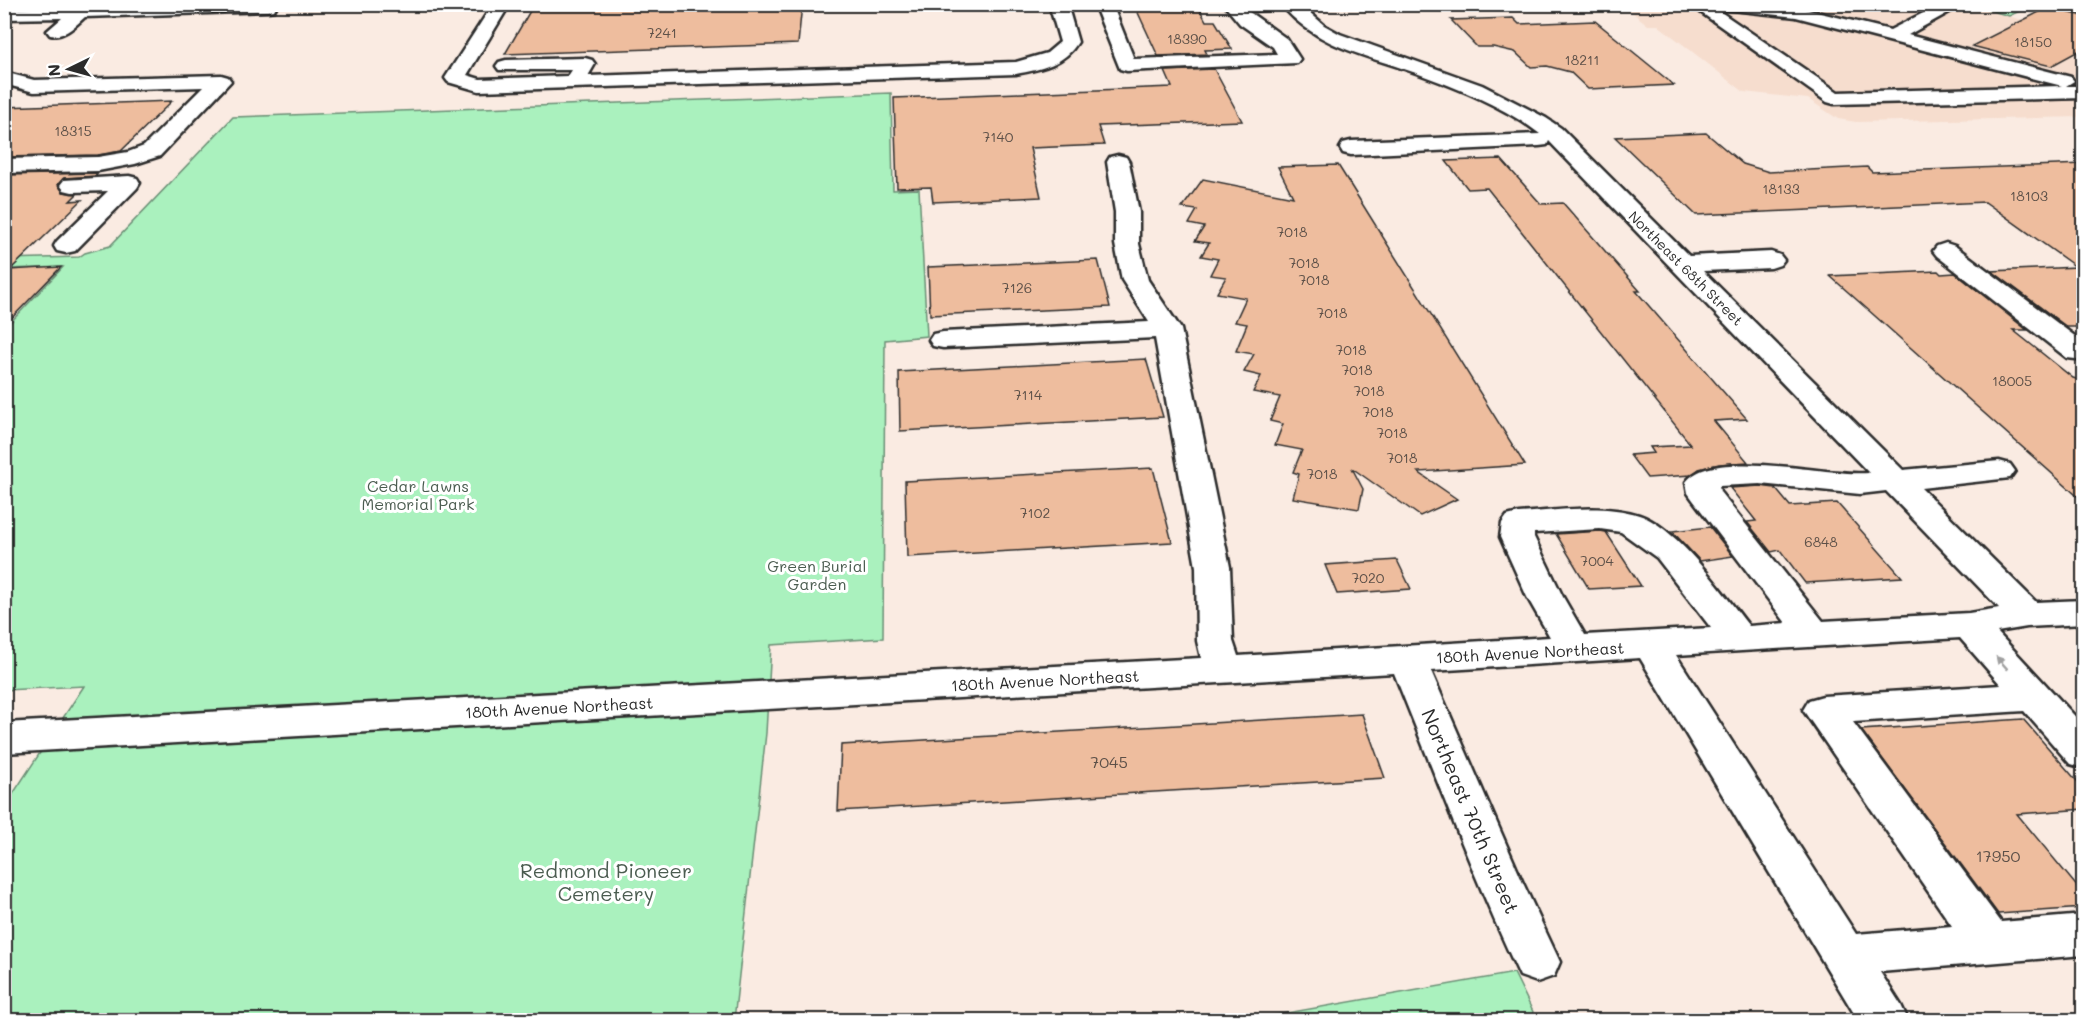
<svg xmlns="http://www.w3.org/2000/svg" width="2088" height="1025" font-family="Mali,sans-serif">
<rect width="100%" height="100%" fill="#faebe2"/>
<filter id="ink" filterUnits="userSpaceOnUse"><feTurbulence type="fractalNoise" baseFrequency=".0167" numOctaves="2"/><feDisplacementMap in="SourceGraphic" scale="12" xChannelSelector="R" yChannelSelector="G"/><feConvolveMatrix kernelMatrix="1 2 1 2 8 2 1 2 1" color-interpolation-filters="sRGB"/></filter>
<g filter="url(#ink)">
<path fill="#f6ddce" d="M1623 5H1983L1989 10 2004 15 2083 36V117L1856 122 1838 119 1808 99 1744 92 1658 25H1648Z"/>
<g fill="#aaf1be" stroke="#6a8e74" stroke-width="1.5">
<path d="M1983 5H2070L2083 8V14L2045 6 2038 11 2026 8 2009 16 1989 10Z"/>
<path d="M891 93 893 190 919 189 927 336 885 340 883 638 771 645 766 733 734 1020H5V806L84 686 5 690V328L63 267 5 269V259L79 257 85 253 110 246 233 117Z"/>
<path d="M1514 973 1537 1020H1248Z"/>
</g>
<g fill="#eebd9e" stroke="#2b2b2b" stroke-width="1.5">
<path d="M534 4H802L798 44 505 54Z"/>
<path d="M1134 4H1197L1206 21H1215L1232 49 1205 50 1207 54 1158 56Z"/>
<path d="M2047 8 2084 16V48L2051 66 1972 46Z"/>
<path d="M1513 18 1519 24 1595 21 1674 85 1588 89 1570 72 1547 66 1531 67 1515 52 1493 47H1477L1451 20Z"/>
<path d="M1214 69 1242 121 1098 126 1104 145 1030 148 1041 197 933 202 931 187 897 188 894 98 1172 87 1165 71Z"/>
<path d="M172 101 121 151 98 155 4 157V107Z"/>
<path d="M1706 133 1743 164 1769 172 1867 167 1872 172 2084 164V327H2067L1992 271 2076 267 1985 202 1696 215 1615 137Z"/>
<path d="M1501 159 1541 204 1563 203 1640 291H1636L1747 419 1714 421 1748 462 1719 464 1699 469 1691 475 1647 478 1630 455 1654 453 1650 447 1691 445 1487 188 1468 189 1446 161Z"/>
<path d="M1338 165 1525 465 1418 472 1457 499 1420 516 1352 468 1363 489 1359 509 1293 498 1299 474 1293 472 1302 450 1275 445 1283 424 1270 421 1280 397 1253 392 1261 376 1244 372 1254 354 1236 351 1247 324 1235 322 1246 298 1217 293 1226 277 1210 275 1218 259 1201 256 1209 243 1195 241 1204 227 1189 224 1197 210 1182 208 1203 179 1293 197 1278 167Z"/>
<path d="M98 173 96 176 64 178 58 184 63 192 77 194 70 201 82 200 10 270 61 267 4 326V175Z"/>
<path d="M1098 260 1110 307 930 315 928 267Z"/>
<path d="M1938 271 1941 274 1955 273 2027 330H2013L2073 378 2084 381V502L1830 276Z"/>
<path d="M1146 359 1163 417 900 431 899 372Z"/>
<path d="M1153 468 1172 542 907 557 905 481Z"/>
<path d="M1760 486 1775 488 1790 506 1837 503 1902 577 1805 583 1780 550 1771 552 1747 522 1756 521 1730 488Z"/>
<path d="M1710 527 1733 556 1700 561 1672 531Z"/>
<path d="M1600 531 1606 532 1641 586 1589 589 1556 534Z"/>
<path d="M1397 560 1411 589 1337 594 1325 565Z"/>
<path d="M1362 714 1385 778 838 811 841 745Z"/>
<path d="M2023 719 2084 789V809L2017 814 2084 895V908L1998 914 1861 730Z"/>
</g>
<g fill="none" stroke-linecap="round" stroke-linejoin="round">
<defs>
<g id="minor">
<path d="M149 4H278L274 10 268 11 85 17C75 26 64 38 50 35L47 31 62 18 4 19V9Z"/>
<path d="M493 4H510L467 75 480 79 568 76 572 70H499L496 66 499 62 506 60 585 58 592 60 595 64 588 76 1016 62 1047 53 1060 42 1049 4H1067L1078 42C1064 65 1041 69 1016 74L479 91 448 82 445 78Z"/>
<path d="M1094 4H1112L1134 59 1277 54 1273 47 1240 24 1225 6 1300 4 1324 25 1340 34 1482 85 1546 118 1561 128 1689 256 1771 252 1780 255 1784 260 1780 265 1771 268 1703 271 1903 470 1999 461 2010 464 2015 471 2010 478 1921 488 2036 602 2084 600V624L2027 627 1997 632 2084 726V768L2070 764 2024 711 1853 722 2001 922 2084 915V955L1880 972 1901 1005 1908 1020H1858L1640 658 1431 671 1523 883 1560 962 1554 976 1537 982 1520 976C1473 877 1435 774 1394 673L4 753V723L1201 658 1197 641 1196 567 1155 338 943 348 933 346 929 340 933 334 943 332 1149 322 1122 280 1115 244V212L1107 162 1110 157 1118 155 1126 157 1129 162 1139 212V244L1148 280 1181 329 1230 567 1233 641 1238 656 1550 637 1527 597 1500 537 1502 523 1507 516 1519 513C1557 511 1602 503 1639 515 1678 528 1723 593 1749 626L1786 623 1693 500 1688 493 1686 482C1711 446 1829 477 1869 473L1549 141 1547 145 1539 146 1351 155 1343 153 1340 148 1343 143 1351 141 1540 134C1503 106 1460 89 1416 73 1369 56 1320 48 1285 9L1248 11 1287 39 1300 59 1297 63 1127 71 1120 69ZM1760 484 1860 494 1886 491 1999 608 1969 613 1823 621 1720 492 1719 486ZM1600 529 1621 532 1657 558 1711 628 1585 635 1563 597 1534 537V533ZM1960 638 2001 685 1823 696 1809 700 1803 710 1952 926 1856 934 1676 655Z"/>
<path d="M1689 4H1709L1838 92 2062 86 1796 17 1722 9 1714 4 1796 7 1890 30 1941 4H1964L1908 35 2071 77 2074 81 2066 86H2084V98L1834 104 1827 102Z"/>
<path d="M2064 4H2084V12L2066 8Z"/>
<path d="M4 72 34 80 221 75 228 77 231 81 160 156 135 164 98 171 4 173V159L98 157 128 152 144 146 203 87 34 92 4 84Z"/>
<path d="M129 176 137 178 140 183 137 188 75 251 66 253 57 251 54 246 57 241 108 191 72 192 64 190 60 185 64 180Z"/>
<path d="M1946 243 1955 246 2084 343V360L2067 358 1937 256 1933 251 1937 246Z"/>
</g>
</defs>
<use href="#minor" stroke="#2b2b2b" stroke-width="5"/>
<use href="#minor" fill="#fff" fill-rule="evenodd"/>
</g>
<defs><path id="oneway-solid" d="M-6-.8H1V-3.2L6.5 0L1 3.2V.8H-6Z" transform="scale(1.5)"/></defs>
<use fill="#a0a0a0" href="#oneway-solid" transform="translate(2002 663) rotate(-132)"/>
</g>
<g text-anchor="middle" dominant-baseline="central" stroke-width="6" stroke-linejoin="round" paint-order="stroke">
<g font-size="14" fill="#5c5048">
<text x="662" y="32">7241</text>
<text x="1187" y="38">18390</text>
<text x="2033" y="41">18150</text>
<text x="1582" y="59">18211</text>
<text x="73" y="130">18315</text>
<text x="998" y="136">7140</text>
<text x="1781" y="188">18133</text>
<text x="2029" y="195">18103</text>
<text x="1292" y="231">7018</text>
<text x="1304" y="262">7018</text>
<text x="1314" y="279">7018</text>
<text x="1017" y="287">7126</text>
<text x="1332" y="312">7018</text>
<text x="1351" y="349">7018</text>
<text x="1357" y="369">7018</text>
<text x="2012" y="380">18005</text>
<text x="1369" y="390">7018</text>
<text x="1028" y="394">7114</text>
<text x="1378" y="411">7018</text>
<text x="1392" y="432">7018</text>
<text x="1402" y="457">7018</text>
<text x="1322" y="473">7018</text>
<text x="1035" y="512">7102</text>
<text x="1821" y="541">6848</text>
<text x="1597" y="560">7004</text>
<text x="1368" y="577">7020</text>
</g>
<g font-size="14" fill="#2b2b2b" stroke="#fff">
<text transform="translate(1686 268) rotate(45)">Northeast 68th Street</text>
</g>
<g font-size="16" fill="#4b5c50" stroke="#fff">
<text x="418" y="485">Cedar Lawns<tspan x="418" dy="18">Memorial Park</tspan></text>
<text x="817" y="565">Green Burial<tspan x="817" dy="18">Garden</tspan></text>
</g>
<g font-size="16" fill="#2b2b2b" stroke="#fff">
<text transform="translate(1530 652) rotate(-3)">180th Avenue Northeast</text>
<text transform="translate(1045 680) rotate(-3)">180th Avenue Northeast</text>
<text transform="translate(559 707) rotate(-3)">180th Avenue Northeast</text>
</g>
<g font-size="16" fill="#5c5048">
<text x="1109" y="761">7045</text>
<text x="1998" y="855">17950</text>
</g>
<g font-size="20" fill="#2b2b2b" stroke="#fff">
<text transform="translate(1471 811) rotate(67)">Northeast 70th Street</text>
</g>
<g font-size="20" fill="#4b5c50" stroke="#fff">
<text x="606" y="870">Redmond Pioneer<tspan x="606" dy="23">Cemetery</tspan></text>
</g>
</g>
<rect width="2088" height="1025" fill="none" stroke="#fff" stroke-width="24"/>
<rect x="12" y="12" width="2064" height="1001" fill="none" stroke="#2b2b2b" stroke-width="2" filter="url(#ink)"/>
<g transform="translate(69 69) rotate(265)" stroke="#ffffff" stroke-width="4.5" paint-order="stroke">
<path d="M0-4.5L10 22L0 15L-10 22Z" fill="#2b2b2b"/>
<text y="-9" font-size="16" font-weight="bold" text-anchor="middle" fill="#2b2b2b">N</text>
</g>
</svg>
